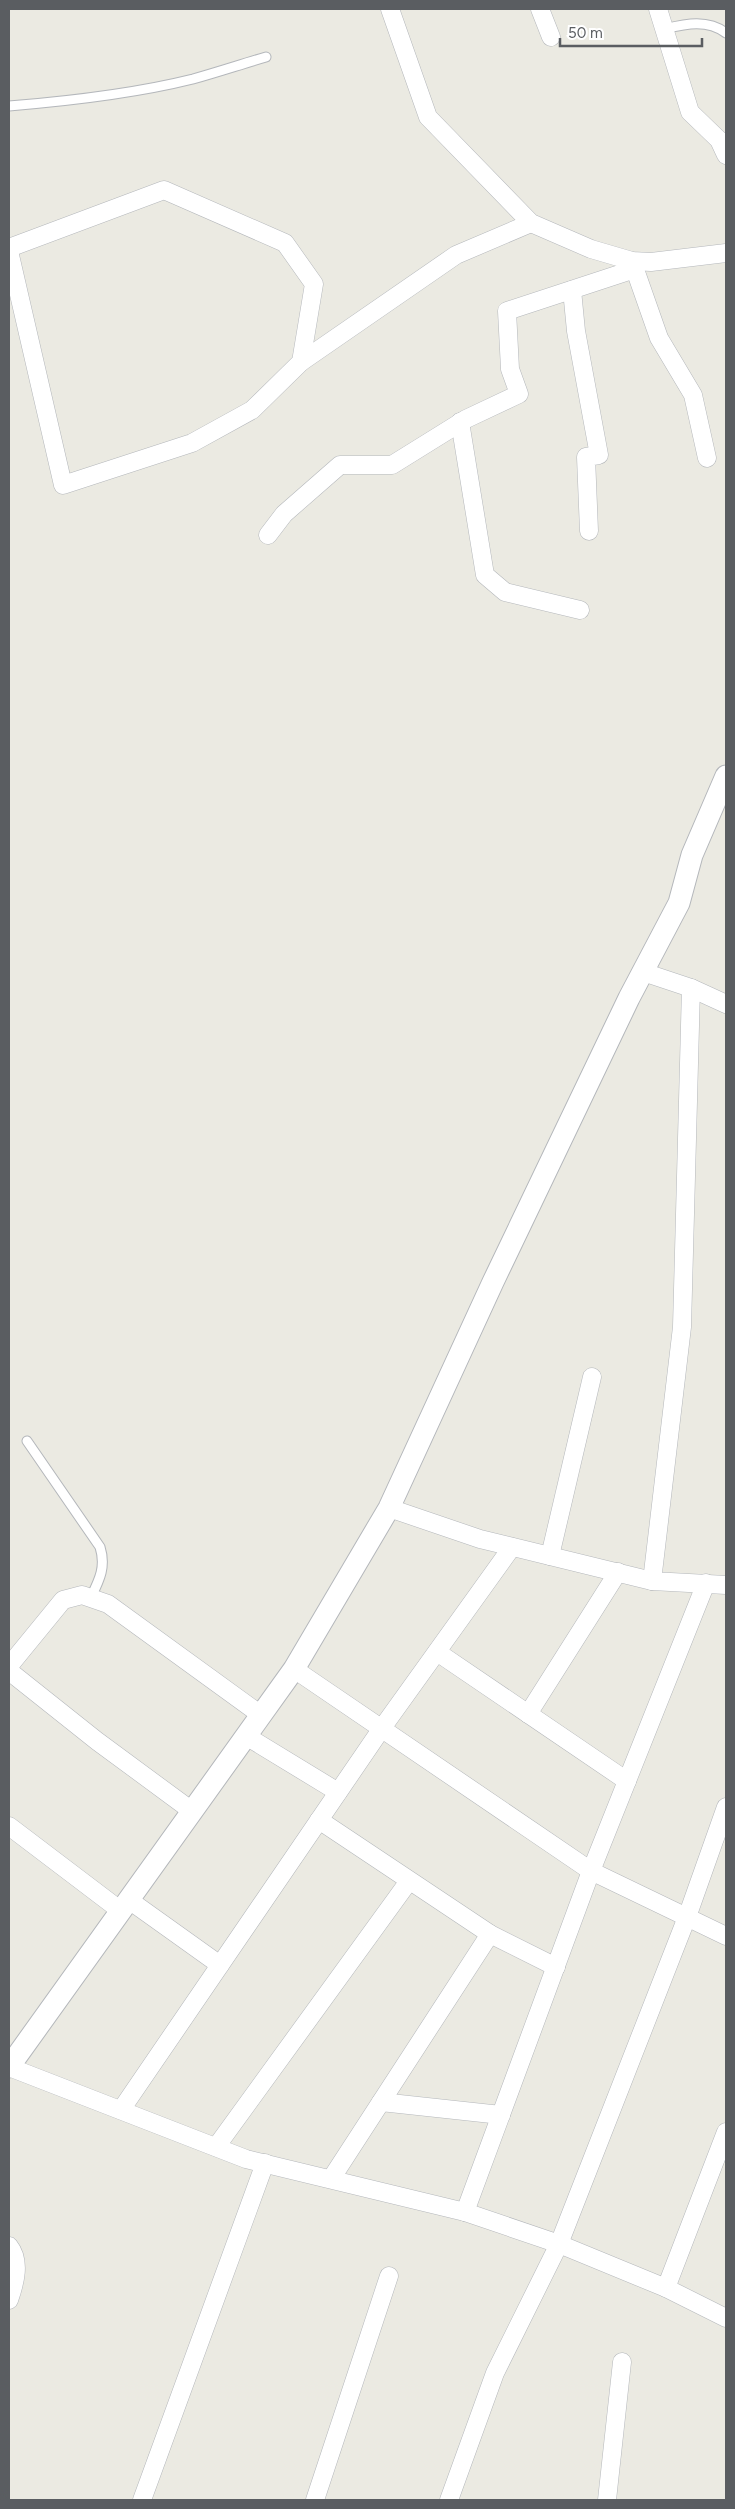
<svg xmlns="http://www.w3.org/2000/svg" width="735" height="2509" font-family="Figtree,sans-serif">
<rect width="100%" height="100%" fill="#ebeae2"/>
<g fill="none" stroke-linecap="round" stroke-linejoin="round">
<defs>
<g id="service">
<path d="M664 29C686 24 707 19 726 33"/>
<path d="M9 106C70 101 133 94 193 79 218 72 242 64 266 57"/>
<path d="M27 1441 100 1547C106 1566 100 1579 91 1597"/>
</g>
<g id="minor">
<path d="M390 9 428 117 531 223 591 249 632 261 651 262 726 253"/>
<path d="M540 9 551 37"/>
<path d="M658 9 690 112 719 140 726 155"/>
<path d="M9 248 164 190 285 243 314 284 301 362 252 410 192 443 63 485 9 251"/>
<path d="M632 261 659 338 693 395 707 458"/>
<path d="M572 290 576 331 599 455 586 457 589 531"/>
<path d="M301 362 456 255 531 223"/>
<path d="M460 422 485 575 505 592 580 610"/>
<path d="M268 535 284 514 340 465H392L466 419 519 394 510 369 507 311 635 269"/>
<path d="M643 972 691 988 726 1004"/>
<path d="M691 988 682 1327 652 1581 726 1585"/>
<path d="M389 1508 480 1539 652 1581"/>
<path d="M550 1556 592 1377"/>
<path d="M437 1652 627 1781"/>
<path d="M9 1666 63 1600 82 1595 108 1604 261 1715"/>
<path d="M294 1669 591 1871 706 1583"/>
<path d="M9 1671 97 1741 192 1811"/>
<path d="M528 1714 618 1572"/>
<path d="M246 1736 338 1792"/>
<path d="M319 1820 490 1934 556 1967"/>
<path d="M9 1826 121 1911"/>
<path d="M129 1900 220 1965"/>
<path d="M9 2067 246 2159 465 2212 559 2244 687 1917 726 1807"/>
<path d="M381 2102 501 2115"/>
<path d="M121 2110 382 1728 512 1547"/>
<path d="M216 2147 409 1881"/>
<path d="M331 2179 490 1934"/>
<path d="M465 2212 591 1871 726 1936"/>
<path d="M9 2246C21 2261 15 2283 9 2300"/>
<path d="M666 2288 726 2318"/>
<path d="M142 2500 265 2163"/>
<path d="M315 2500 389 2276"/>
<path d="M449 2500 495 2373 559 2244 666 2288 726 2132"/>
<path d="M607 2500 622 2362"/>
</g>
<path id="tertiary" d="M9 2067 294 1669 389 1508 493 1282 629 998 679 903 692 855 726 776"/>
</defs>
<use href="#service" stroke="#b4b7bb" stroke-width="11"/>
<use href="#minor" stroke="#b4b7bb" stroke-width="19"/>
<use href="#tertiary" stroke="#b4b7bb" stroke-width="23"/>
<use href="#service" stroke="#fff" stroke-width="9"/>
<use href="#minor" stroke="#fff" stroke-width="18"/>
<use href="#tertiary" stroke="#fff" stroke-width="21"/>
</g>
<rect width="735" height="2509" fill="none" stroke="#5a5d61" stroke-width="20"/>
<path d="M560 38v8h142v-8" fill="none" stroke="#5a5d61" stroke-width="2.5"/>
<text x="568" y="38" font-size="15" fill="#5a5d61" stroke="#ffffff" stroke-width="4" paint-order="stroke">50 m</text>
</svg>
